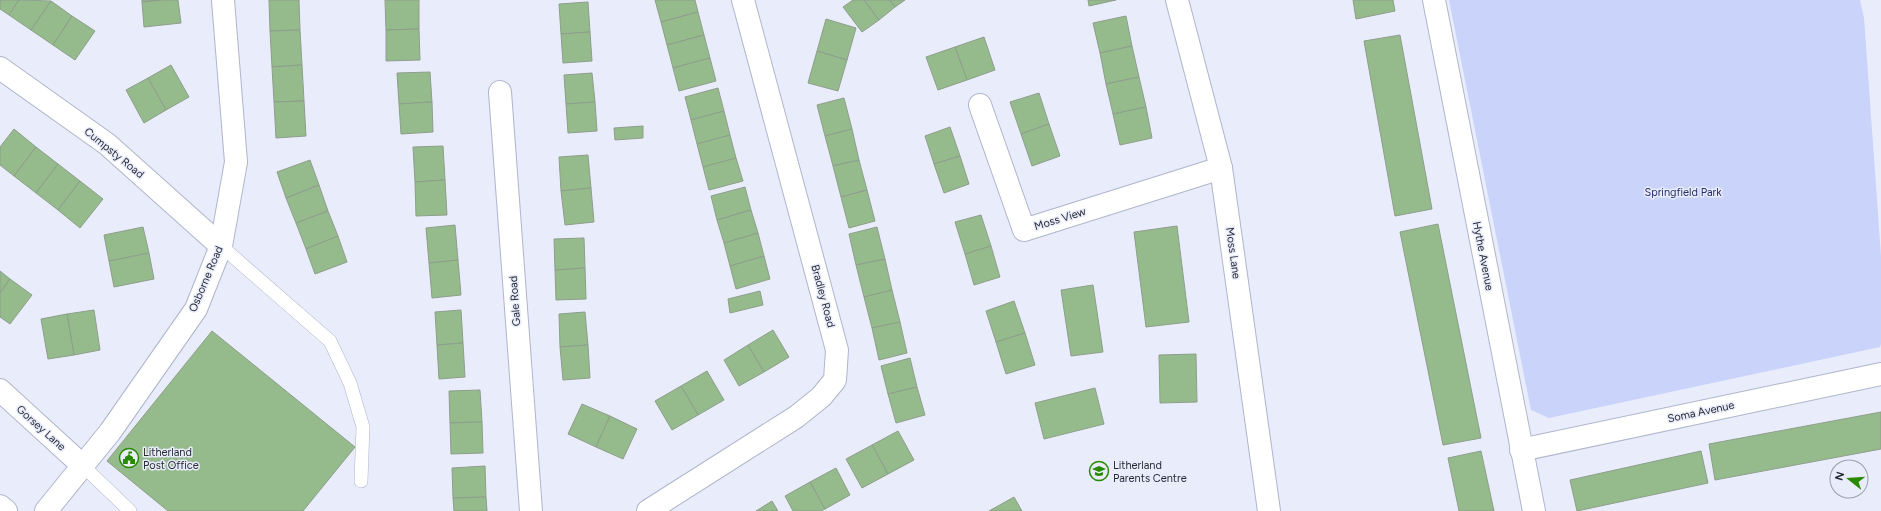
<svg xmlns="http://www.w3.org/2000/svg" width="1881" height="511" font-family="Figtree,sans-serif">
<rect width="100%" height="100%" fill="#e8ecfb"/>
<path fill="#cad4fb" d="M1449 0H1860L1864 18 1881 256V344L1880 347 1549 418 1531 410Z"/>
<g fill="#95bb8d" stroke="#8e9e8b">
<path d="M0 0H19L9 15 0 9Z"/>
<path d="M19 0 51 1 31 30 9 15Z"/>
<path d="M142 0H163L142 2Z"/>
<path d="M163 0H178L181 23 144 27 142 2Z"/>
<path d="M269 0H299L300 30 270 31Z"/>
<path d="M385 0H419V29L386 30Z"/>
<path d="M655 0H695L698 12 661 22Z"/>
<path d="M853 0H864L879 20 862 32 843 7Z"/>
<path d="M864 0H890L895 7 879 20Z"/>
<path d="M890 0H905L895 7Z"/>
<path d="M1088 0H1116L1089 6Z"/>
<path d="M1353 0H1393L1395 11 1356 19Z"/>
<path d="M51 1 72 16 53 45 31 30Z"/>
<path d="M588 2 590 32 561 34 559 4Z"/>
<path d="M698 12 704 35 667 45 661 22Z"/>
<path d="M72 16 95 31 75 60 53 45Z"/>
<path d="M1126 16 1132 46 1100 53 1093 23Z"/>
<path d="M826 19 856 28 847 60 817 51Z"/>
<path d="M419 29 420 60 386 61V30Z"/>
<path d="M300 30 302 65 272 67 270 31Z"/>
<path d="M590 32 592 61 563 63 561 34Z"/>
<path d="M704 35 710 58 673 68 667 45Z"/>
<path d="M1400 35 1432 209 1395 216 1364 41Z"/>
<path d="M984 37 995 70 967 80 955 47Z"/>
<path d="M1132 46 1139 77 1106 84 1100 53Z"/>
<path d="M955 47 967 80 938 90 926 57Z"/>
<path d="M817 51 847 60 838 91 808 83Z"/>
<path d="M710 58 716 81 679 91 673 68Z"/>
<path d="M171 65 189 97 166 110 148 78Z"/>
<path d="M302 65 304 101 274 102 272 67Z"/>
<path d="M430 72 432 102 399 104 397 73Z"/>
<path d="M592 73 595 102 566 104 564 75Z"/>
<path d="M1139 77 1146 107 1113 114 1106 84Z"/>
<path d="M148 78 166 110 144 123 126 90Z"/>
<path d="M718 88 724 111 691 120 685 97Z"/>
<path d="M1039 93 1049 124 1021 134 1010 102Z"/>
<path d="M844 98 852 129 825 136 817 105Z"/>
<path d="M304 101 306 136 276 138 274 102Z"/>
<path d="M432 102 433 132 401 134 399 104Z"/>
<path d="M595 102 597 131 568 133 566 104Z"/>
<path d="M1146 107 1152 138 1120 145 1113 114Z"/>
<path d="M724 111 730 135 697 144 691 120Z"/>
<path d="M1049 124 1060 156 1032 166 1021 134Z"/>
<path d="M643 126V138L615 140 614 128Z"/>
<path d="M950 127 960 156 934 164 925 136Z"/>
<path d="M14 129 36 147 14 176 0 165V147Z"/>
<path d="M852 129 859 160 833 166 825 136Z"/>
<path d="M730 135 736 158 703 167 697 144Z"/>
<path d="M443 146 445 180 415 182 413 147Z"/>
<path d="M36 147 58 164 36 193 14 176Z"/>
<path d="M588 155 591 188 561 191 559 157Z"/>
<path d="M960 156 969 184 944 193 934 164Z"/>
<path d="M736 158 743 181 709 190 703 167Z"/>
<path d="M310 160 319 185 286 198 277 172Z"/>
<path d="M859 160 867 190 841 197 833 166Z"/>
<path d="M58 164 80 181 58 210 36 193Z"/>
<path d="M445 180 447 215 416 216 415 182Z"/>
<path d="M80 181 103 199 80 228 58 210Z"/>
<path d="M319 185 328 211 296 223 286 198Z"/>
<path d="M745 187 751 210 717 220 711 196Z"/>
<path d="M591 188 594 222 565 225 561 191Z"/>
<path d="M867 190 875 221 849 228 841 197Z"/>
<path d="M751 210 758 233 724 243 717 220Z"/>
<path d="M328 211 338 236 306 249 296 223Z"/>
<path d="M981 215 991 246 965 254 955 222Z"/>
<path d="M1438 224 1481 438 1443 445 1400 232Z"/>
<path d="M455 225 458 260 429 263 426 228Z"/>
<path d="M1177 226 1189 322 1146 327 1134 232Z"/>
<path d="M143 227 149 253 109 261 104 235Z"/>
<path d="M877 227 885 259 856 265 849 234Z"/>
<path d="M758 233 764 256 730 266 724 243Z"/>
<path d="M338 236 347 262 315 274 306 249Z"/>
<path d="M584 238 585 268 555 270 554 239Z"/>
<path d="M991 246 1000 277 974 285 965 254Z"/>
<path d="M149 253 154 279 114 287 109 261Z"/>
<path d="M764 256 770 279 736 289 730 266Z"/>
<path d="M885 259 892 290 864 297 856 265Z"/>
<path d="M458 260 461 295 432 298 429 263Z"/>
<path d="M585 268 586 299 556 300 555 270Z"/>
<path d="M0 271 10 279 0 293Z"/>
<path d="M10 279 32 295 10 324 0 317V293Z"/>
<path d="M1093 285 1103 352 1071 356 1061 290Z"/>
<path d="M892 290 900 322 872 328 864 297Z"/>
<path d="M760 291 763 305 730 313 728 299Z"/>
<path d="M1014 301 1025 333 996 342 986 311Z"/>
<path d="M94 310 100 350 74 355 67 314Z"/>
<path d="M461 310 463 343 437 345 435 312Z"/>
<path d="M585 312 588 345 560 347 559 314Z"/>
<path d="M67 314 74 355 48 359 41 319Z"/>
<path d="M900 322 907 353 879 360 872 328Z"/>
<path d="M773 330 789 357 764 372 748 345Z"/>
<path d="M212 331 355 447 303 511H168L107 461Z"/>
<path d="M1025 333 1035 365 1006 374 996 342Z"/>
<path d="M463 343 465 377 439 379 437 345Z"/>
<path d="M588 345 590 378 563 380 560 347Z"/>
<path d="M748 345 764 372 739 386 724 360Z"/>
<path d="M1196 354 1197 402 1160 403 1159 355Z"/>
<path d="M910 358 917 387 888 394 881 366Z"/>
<path d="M707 371 724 400 698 415 681 386Z"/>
<path d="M681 386 698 415 672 430 655 401Z"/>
<path d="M917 387 925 415 896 423 888 394Z"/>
<path d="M1095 388 1104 424 1044 439 1035 403Z"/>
<path d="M480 390 482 422 450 423 449 391Z"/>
<path d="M582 404 610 416 596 447 568 434Z"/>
<path d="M1881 412V449L1715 480 1709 444Z"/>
<path d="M610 416 637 429 623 459 596 447Z"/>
<path d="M482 422 483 453 451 454 450 423Z"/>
<path d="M898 431 914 460 888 474 872 445Z"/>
<path d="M872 445 888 474 862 488 846 459Z"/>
<path d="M1481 451 1494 511H1459L1448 458Z"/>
<path d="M1701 451 1708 483 1577 511 1570 480Z"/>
<path d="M485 466 486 497 453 498 452 468Z"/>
<path d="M836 468 850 495 825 509 810 482Z"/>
<path d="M810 482 825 509 821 511H793L785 496Z"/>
<path d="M486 497 487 511H454L453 498Z"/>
<path d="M1014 497 1022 511H989Z"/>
<path d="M772 501 778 511H756Z"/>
</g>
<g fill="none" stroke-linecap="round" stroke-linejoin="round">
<defs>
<g id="lane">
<path d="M221 246 330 341 350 383 363 427 361 481"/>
<path d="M82 465 130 511"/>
</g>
<g id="street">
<path d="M1177 0 1221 168 1269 511"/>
<path d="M1434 0 1534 511"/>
<path d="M0 68 107 144 221 246"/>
<path d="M500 92 531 511"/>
<path d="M980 105 1024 230 1221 168"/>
<path d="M0 390 82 465"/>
<path d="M1521 450 1881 374"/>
<path d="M46 511 110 432 196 309 221 246 236 162 223 0"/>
<path d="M648 511 796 417 821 397 835 380 837 350 743 0"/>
</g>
<path id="secondary" d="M0 506 6 511"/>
</defs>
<use href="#lane" stroke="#afb5cc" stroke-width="14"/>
<use href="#street" stroke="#afb5cc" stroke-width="24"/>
<use href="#secondary" stroke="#afb5cc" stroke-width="24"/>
<use href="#lane" stroke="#fff" stroke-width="13"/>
<use href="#street" stroke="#fff" stroke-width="22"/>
<use href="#secondary" stroke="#fff" stroke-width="22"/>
</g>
<defs>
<symbol id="civic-ring" viewBox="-11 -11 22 22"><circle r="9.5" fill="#e8ecfb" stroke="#278a00" stroke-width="1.5"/><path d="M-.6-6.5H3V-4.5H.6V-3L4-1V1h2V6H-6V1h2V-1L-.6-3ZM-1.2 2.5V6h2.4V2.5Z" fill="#278a00"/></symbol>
<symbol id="school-ring" viewBox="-11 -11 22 22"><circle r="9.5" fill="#e8ecfb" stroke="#278a00" stroke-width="1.5"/><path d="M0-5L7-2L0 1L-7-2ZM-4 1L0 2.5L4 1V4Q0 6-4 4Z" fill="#278a00"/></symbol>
</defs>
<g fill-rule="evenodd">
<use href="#civic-ring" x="118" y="447" width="22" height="22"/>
<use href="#school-ring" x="1088" y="460" width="22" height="22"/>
</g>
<g text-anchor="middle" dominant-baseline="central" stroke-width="3" stroke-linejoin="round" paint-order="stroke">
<g font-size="11" fill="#292b34" stroke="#e8ecfb">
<text transform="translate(114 153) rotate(39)">Cumpsty Road</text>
<text transform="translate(1060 219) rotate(-17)">Moss View</text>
<text transform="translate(1233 253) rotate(82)">Moss Lane</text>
<text transform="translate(1483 256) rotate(79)">Hythe Avenue</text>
<text transform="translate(206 279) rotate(-67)">Osborne Road</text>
<text transform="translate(823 296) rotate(75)">Bradley Road</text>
<text transform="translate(515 301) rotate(-94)">Gale Road</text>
<text transform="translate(1701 412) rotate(-12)">Soma Avenue</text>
<text transform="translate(41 428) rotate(42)">Gorsey Lane</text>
</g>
<g font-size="11" fill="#272f6b" stroke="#e8ecfb">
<text x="1683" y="192">Springfield Park</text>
</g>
<g font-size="11" fill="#292b34" stroke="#e8ecfb" text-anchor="start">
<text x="143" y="452">Litherland<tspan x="143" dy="13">Post Office</tspan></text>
<text x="1113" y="465">Litherland<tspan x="1113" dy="13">Parents Centre</tspan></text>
</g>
</g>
<g transform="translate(1849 479) rotate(287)"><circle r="19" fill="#e8ecfb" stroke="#9c9fab"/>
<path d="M0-3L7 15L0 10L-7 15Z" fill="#278a00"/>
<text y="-6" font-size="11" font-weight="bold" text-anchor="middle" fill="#292b34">N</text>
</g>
</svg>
